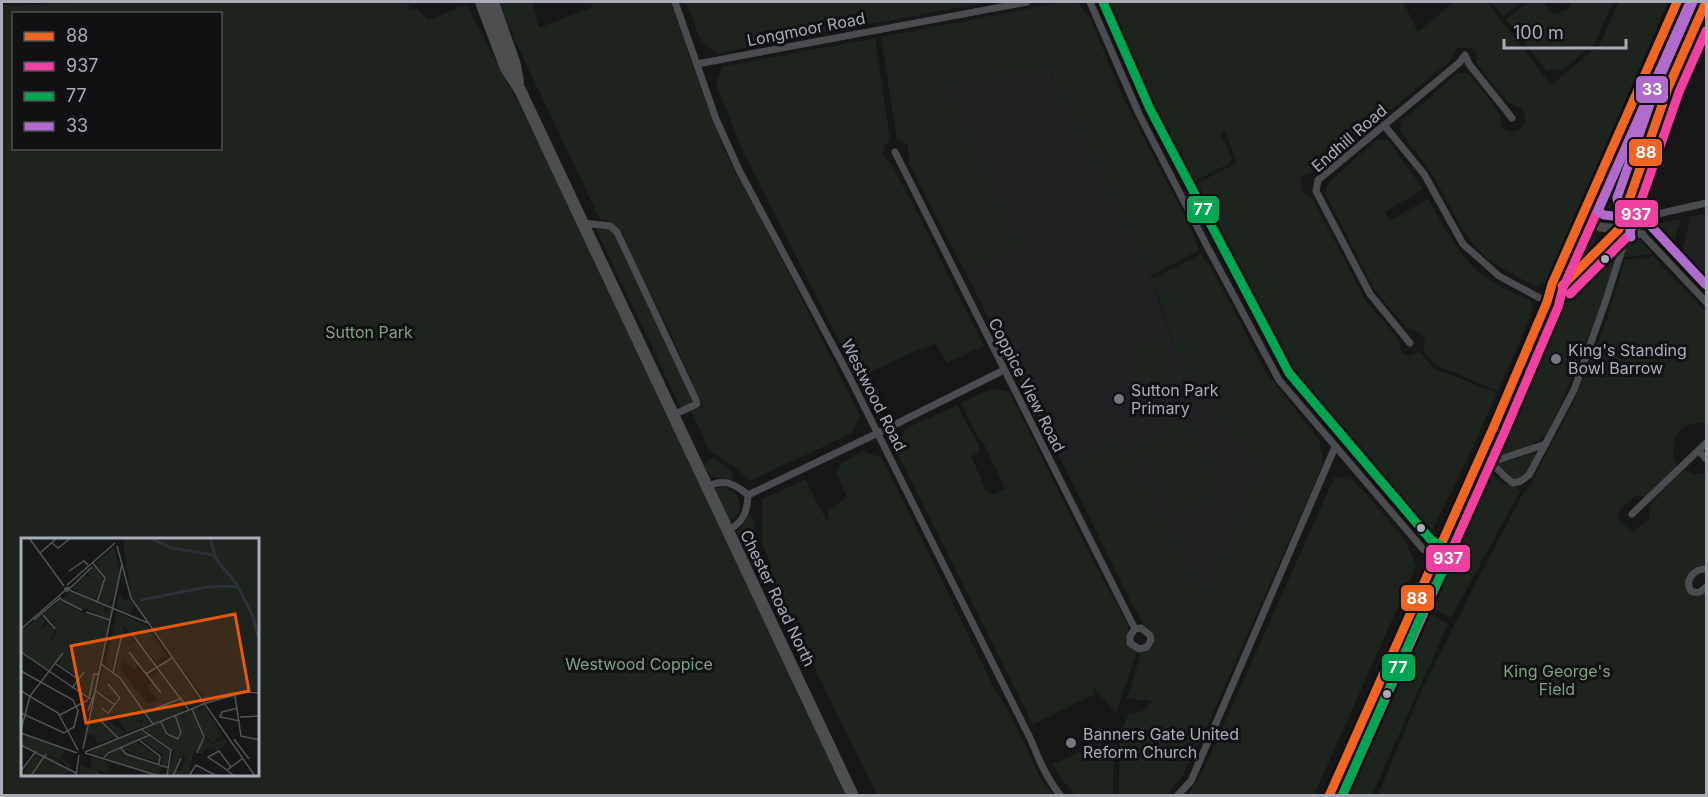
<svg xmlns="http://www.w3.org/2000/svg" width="1708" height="797" font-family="Inter,sans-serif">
<rect width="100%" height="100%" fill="#171717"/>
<g fill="#212123">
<path d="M1049 64 1051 73 1148 268 1179 359 1261 471 1202 596 1121 438 1064 466 965 272 1022 246 945 86 1018 74Z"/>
<path d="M1706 213V286L1676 254 1682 250 1689 223 1688 217Z"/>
</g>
<g fill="#1d241e" fill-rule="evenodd">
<path d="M90 2H406L412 10 417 8 428 20 467 5 546 157 846 795H2V4L12 6ZM14 14H220V148H14ZM22 539H258V774H22Z"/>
<path d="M500 2H532L539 28 592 7 590 2H671C689 55 707 108 729 160 739 182 753 202 764 224 796 289 829 352 860 416L852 433 750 481 733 466 709 450 691 411 703 406 667 325 636 266 623 233 608 221 600 219 595 209 514 38Z"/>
<path d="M686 2H989L717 53 701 41Z"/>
<path d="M1063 2H1074L1079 4 1090 18 1123 98 1189 224 1199 250 1150 276 1148 268 1055 82 1049 65 1018 74 945 86 1022 246 965 272 909 163 908 145 901 140H897L881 37Z"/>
<path d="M1099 2H1403L1418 32 1454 2H1487L1551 85 1599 46 1619 2H1668L1546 282 1535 286 1503 269 1486 258 1476 247 1463 230 1431 172 1400 131 1401 122 1459 72C1460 73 1467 74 1468 74 1471 76 1497 108 1498 112 1503 122 1496 129 1513 132 1523 129 1527 123 1524 113L1519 107 1509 103 1477 64 1476 52 1472 48H1457L1450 61 1389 111 1379 113 1373 120 1369 129 1328 161 1319 170 1306 174 1300 179 1303 192 1314 201 1365 300 1398 338 1402 353 1408 356 1420 352 1433 368 1497 393 1459 477 1432 530 1418 531 1288 381 1277 364 1186 189 1237 163 1225 131 1221 135 1232 159 1230 163 1185 186 1127 70Z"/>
<path d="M1491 2H1521L1503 16Z"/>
<path d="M1528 2H1543L1551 12 1559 13 1568 9 1572 2H1613L1594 44 1560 71 1555 69 1547 71 1506 19Z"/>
<path d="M1681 2H1702L1645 133 1630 187C1619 193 1611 191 1606 180Z"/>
<path d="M875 38 890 140 883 147 884 156 893 167 917 212 984 346 947 363 936 344 919 349 858 378 744 154 716 84 722 68 725 66Z"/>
<path d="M1377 140H1388L1423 189 1385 212 1389 221 1428 199C1445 228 1460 260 1489 280 1502 288 1517 294 1531 301L1533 310 1498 391 1435 365 1423 351 1425 340C1417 328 1419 333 1407 328L1376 292 1325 193 1328 183Z"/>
<circle cx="1610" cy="213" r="11"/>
<path d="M1681 219 1672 248 1671 249 1657 236 1654 227 1659 223Z"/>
<path d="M599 227 608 229 615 235 692 399V403L682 408 680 406 596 229Z"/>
<path d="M1587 230 1596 235C1598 247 1580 260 1569 264L1568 261 1579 235Z"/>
<path d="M1628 239 1639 240 1653 254 1623 257Z"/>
<path d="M1622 240C1601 306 1578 369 1548 431 1538 445 1505 461 1487 456L1486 452 1551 305 1569 281 1608 246Z"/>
<path d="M1201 254 1213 271 1265 371 1320 441 1323 464 1205 731 1183 775 1167 795H1119C1120 770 1116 734 1130 712L1135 714 1146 709 1152 701 1127 699 1141 652 1152 649 1155 641 1153 632 1145 627 1131 602 1064 466 1121 438 1203 595 1261 471 1179 359 1159 297 1151 279Z"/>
<path d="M1653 256 1706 312V424C1679 418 1667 442 1677 465L1674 470 1645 497 1637 495 1621 508 1617 515 1618 518 1633 532 1649 519 1651 504 1682 471 1685 470 1694 474H1706V566C1692 567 1690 579 1688 591L1706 589V795H1378L1422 689 1480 575 1521 497 1531 484 1575 399 1607 320 1625 259H1642Z"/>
<path d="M1160 337 1183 392 1150 406 1127 350Z"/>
<path d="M994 388 1009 392 1017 407 1087 549 1125 620 1130 633 1129 643 1137 652 1116 713 1091 686 1095 694 1032 725 1022 702 896 451 905 429 957 405 978 444 980 452 971 456 986 491 993 494 1005 489 984 444 979 439 961 403Z"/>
<path d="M1186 420 1223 492 1174 518 1136 446Z"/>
<path d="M863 451 881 457 887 467 992 684 1011 715 1041 779 1054 795H877L770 577 767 567 772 565 762 544V499L805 480 828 523V510L847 497 837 474 841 463Z"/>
<path d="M1535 453C1535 463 1523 486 1510 478 1506 476 1502 470 1498 467L1500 463Z"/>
<path d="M713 458 730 470 733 480C716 475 713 484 703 464Z"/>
<path d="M1480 465 1504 484 1516 487 1520 491 1451 618 1421 602Z"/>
<path d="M1350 476 1405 539 1416 566 1314 795H1188L1203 771 1330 487 1334 478Z"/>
<path d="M721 487C736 490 742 497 739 513L730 522 714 489Z"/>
<path d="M750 513 754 521 755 539 742 546 737 534Z"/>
<path d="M755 546 761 565 753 569 744 551Z"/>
<path d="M1417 606 1448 624 1372 795H1333Z"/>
<path d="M1114 737 1113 795H1076L1064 782 1052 764Z"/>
</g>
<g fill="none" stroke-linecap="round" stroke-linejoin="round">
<g stroke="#4b4c50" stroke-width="7">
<path d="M675 2 716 119 739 170 849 376 1031 740C1039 760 1047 779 1061 796"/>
<path d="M1090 2 1139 114 1208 248 1279 380 1423 549 1437 557"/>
<path d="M697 64 1027 2"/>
<path d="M1384 125 1424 174 1463 244 1499 276 1547 302"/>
<path d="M895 152 1135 629 1130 636V643L1139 649 1147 647 1151 640 1150 635 1141 628 1135 629"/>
<path d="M1629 201 1640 218 1643 235"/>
<path d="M1640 218 1706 203"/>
<path d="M583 223 610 226 617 232 696 400 697 404 675 414"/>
<path d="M1624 230 1643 235 1706 302"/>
<path d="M1410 343 1370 294 1316 191 1318 180 1459 63 1465 55 1469 64 1512 118"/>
<path d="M1699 451 1706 459"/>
<path d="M1480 460C1497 463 1499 474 1513 483L1521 481 1529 475 1574 390 1605 303 1628 231"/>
<path d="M1492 462 1546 444"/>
<path d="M707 487C723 478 734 483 748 495 747 513 744 521 728 531"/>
<path d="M748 495 878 433 1004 370"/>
<path d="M1632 514 1706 443"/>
<path d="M1706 569C1694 569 1684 580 1691 591 1698 594 1701 592 1706 587"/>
<path d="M1177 796 1191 781 1335 447"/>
</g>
<g stroke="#4a4a4e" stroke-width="9">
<path d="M1592 194 1606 193 1629 201"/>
<path d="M1583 216 1600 227 1619 229"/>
<path d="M1550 299 1593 253 1619 229 1668 88 1706 2"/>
<path d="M1329 796C1401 631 1478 468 1547 302L1552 284 1569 249 1677 2"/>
</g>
<g stroke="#4e4e51" stroke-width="12">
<path d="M481 2 506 68 520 90C631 325 743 560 853 796"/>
<path d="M493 2 515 65 518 82"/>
</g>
<defs>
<g id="bus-1">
<path d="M1562 286 1619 229 1668 88 1706 2"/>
<path d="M1329 796 1494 426 1547 302 1552 284 1677 2"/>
</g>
<g id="bus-2">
<path d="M1570 294 1629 235 1679 92 1706 31"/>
<path d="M1342 796 1505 431 1558 307 1563 288 1688 7"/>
</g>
<path id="bus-3" d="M1103 2 1150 109 1289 373 1431 540C1440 545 1451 549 1448 561L1425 607 1342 796"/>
<g id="bus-4">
<path d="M1688 7 1598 211 1604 215 1622 217 1650 225 1706 285"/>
<path d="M1631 237 1629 222 1618 206 1617 198 1657 84 1693 2"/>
</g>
</defs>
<use href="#bus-1" stroke="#111113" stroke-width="14"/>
<use href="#bus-2" stroke="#111113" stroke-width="14"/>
<use href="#bus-3" stroke="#111113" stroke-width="14"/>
<use href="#bus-4" stroke="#111113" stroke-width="14"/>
<use href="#bus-1" stroke="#f26522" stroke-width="9"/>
<use href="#bus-2" stroke="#f240a1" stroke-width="9"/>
<use href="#bus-3" stroke="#00a651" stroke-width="9"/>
<use href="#bus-4" stroke="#b06ccc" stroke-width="9"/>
</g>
<g fill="#a8adb8" stroke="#111113" stroke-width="2">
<circle cx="1605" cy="259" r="5"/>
<circle cx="1421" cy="528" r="5"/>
<circle cx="1387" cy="694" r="5"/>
</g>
<g fill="#757880" stroke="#111113" stroke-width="2">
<circle cx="1556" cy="359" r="6"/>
<circle cx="1119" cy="399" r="6"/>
<circle cx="1071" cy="743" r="6"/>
</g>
<g text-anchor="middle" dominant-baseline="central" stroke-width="6" stroke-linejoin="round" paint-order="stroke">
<g font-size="16" fill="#a8adb8" stroke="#111113">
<text transform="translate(806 29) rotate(-11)">Longmoor Road</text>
<text transform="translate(1349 138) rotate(-41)">Endhill Road</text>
<text transform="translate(1027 385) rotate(63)">Coppice View Road</text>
<text transform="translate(874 395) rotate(63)">Westwood Road</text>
<text transform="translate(778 598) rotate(64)">Chester Road North</text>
</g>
<g font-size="16" fill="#7fa381" stroke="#111113">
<text x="369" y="332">Sutton Park</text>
<text x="639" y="664">Westwood Coppice</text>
<text x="1557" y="671">King George's<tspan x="1557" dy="18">Field</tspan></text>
</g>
<g font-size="16" fill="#a8adb8" stroke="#111113" text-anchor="start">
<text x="1568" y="350">King's Standing<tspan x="1568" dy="18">Bowl Barrow</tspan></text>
<text x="1131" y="390">Sutton Park<tspan x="1131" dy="18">Primary</tspan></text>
<text x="1083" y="734">Banners Gate United<tspan x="1083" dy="18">Reform Church</tspan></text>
</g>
</g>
<g transform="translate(21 538)">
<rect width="238" height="238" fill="#171717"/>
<path d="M102 0H238V153L227 152 194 163 184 161 110 60ZM93 9 99 35 91 70 89 69 92 61 87 67 77 62 84 41 75 25ZM73 27 83 42 74 62 51 51 64 37 72 41 66 35ZM50 54 83 68 84 75 88 74 87 70 92 72 74 152 69 160 54 151 59 139 37 126 43 115 27 132 0 113V93L21 78 24 84 18 93 26 86 33 93 29 101 31 102 36 92 29 86 41 80 27 84 22 77 38 62 62 75 88 82 64 70 63 75 62 70 40 62ZM99 55 102 62 109 61 114 69 107 76 95 69ZM96 74 126 88 146 119H140L136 125 102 87 104 95 92 132 84 127ZM108 96 113 99 105 107 116 103 134 129 125 134 107 112 118 128 113 132 102 119 99 131 127 166 136 162 126 148 131 145 128 138 139 133 158 160 125 173 94 135 101 100ZM152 120 182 164 179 167 176 160 172 163 175 167 167 169 138 129ZM83 128 101 143 130 184 121 189 119 185 123 182H118L120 189 106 194 92 176 87 182 104 195 97 198 79 180 87 190 75 195 89 191 95 198 77 206 73 198 66 196 75 155 92 166 87 173 80 169 87 176 101 160 87 145 98 159 94 165 89 161 91 158 88 160 76 152ZM159 161 165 170 160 175 170 171 183 200 191 206 204 201 207 204 196 213 194 210 187 214 189 208 181 216 173 213 167 238H163L167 224 162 238H152L155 231 160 233 165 220 159 218 152 237 147 236 153 214 123 191 139 184 147 198 159 203 161 194 155 179 133 185 126 175ZM183 168 201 197 192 205 183 197 172 171 176 169 181 179 178 170ZM154 179 160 194 156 200 147 196 141 184ZM119 192 127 197 82 218 71 217 70 212ZM5 198 45 211 41 220 50 227 49 232 41 223 0 207ZM130 199 149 213 146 229 140 225 141 216 121 202ZM115 204 137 217 138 225 101 211ZM98 211 141 229 138 238 87 222 85 217ZM15 215 23 216 19 226 9 238H0ZM26 218 34 222 28 233 36 223 48 233 38 238H11ZM70 219 85 224 84 228 88 225V231L84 235 75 230 81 238H57L60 226 70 232Z" fill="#1d241e"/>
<path fill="none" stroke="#2a3239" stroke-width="3" d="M129 0 151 10 193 17M189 0 195 21 215 45 232 78 237 100M120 62 186 49 216 48"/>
<path fill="none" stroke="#515357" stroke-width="1.5" d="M8 0 43 48M31 5 37 10 50 0M96 8 110 60 234 238M19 15 36 0M71 24 84 40 76 64M48 33 63 23 67 27M46 47 94 5M48 52 127 85M45 54 71 29M39 61 61 72M65 74 89 82M22 77 34 91M13 82 40 59M0 91 48 49 43 51M0 114 69 161M108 114 140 155M35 126 57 141M80 126 99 140 132 186M0 133 52 162 57 173 53 189 43 195 0 175M92 135 100 100 111 96 168 172M125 136 151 120M51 150 63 134M0 153 37 175 57 212M75 153 94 167M214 158 220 198 239 202M68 161 73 136H78M81 170 87 175 99 160 87 146M217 170 201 174 199 179 219 183M171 171 183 199 176 215M67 173 73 156M125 174 161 160M39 177 67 162M219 179 239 178M79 182 97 200M140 184 146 196 157 201 160 194 154 177M120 191 150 212 146 238M0 192 9 158 42 115M0 195 56 215M213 201 228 221M118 202 139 218 138 227M0 207 55 235M100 210 105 216 148 230M62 211 101 26M64 214 185 165 225 154 239 155M64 215 138 238M82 221 87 215 129 197M206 232 187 219 198 213 210 229M0 233 15 213M10 238 25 216M55 238 58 217M152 238 160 220M168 238 175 227 196 238M213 238 206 232 221 221"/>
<path fill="#e8590c" fill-opacity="0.15" stroke="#e8590c" stroke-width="3" d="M214 76 228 153 65 185 50 108Z"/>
<rect width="238" height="238" fill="none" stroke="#a8adb8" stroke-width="3"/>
</g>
<g stroke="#111113" stroke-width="2">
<rect x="1635" y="75" width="34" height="29" rx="6" fill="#b06ccc"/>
<rect x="1628" y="138" width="35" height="29" rx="6" fill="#f26522"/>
<rect x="1186" y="195" width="34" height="29" rx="6" fill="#00a651"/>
<rect x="1614" y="199" width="45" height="29" rx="6" fill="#f240a1"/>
<rect x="1425" y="544" width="46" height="29" rx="6" fill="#f240a1"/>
<rect x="1400" y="584" width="35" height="28" rx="6" fill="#f26522"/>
<rect x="1381" y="653" width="35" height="29" rx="6" fill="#00a651"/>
</g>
<g font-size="16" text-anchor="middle" font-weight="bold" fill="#fff">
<text x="1652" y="95">33</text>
<text x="1646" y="158">88</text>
<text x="1203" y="215">77</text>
<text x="1636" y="220">937</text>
<text x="1448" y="564">937</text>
<text x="1417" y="604">88</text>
<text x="1398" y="673">77</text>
</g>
<rect width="1708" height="797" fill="none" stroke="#a8adb8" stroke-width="6"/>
<rect x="12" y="12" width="210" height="138" fill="#111113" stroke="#4d4f55" stroke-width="1.5"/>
<rect x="24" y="32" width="30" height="9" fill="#f26522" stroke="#4d4f55" stroke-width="1.5"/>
<text x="66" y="42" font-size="18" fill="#a8adb8">88</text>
<rect x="24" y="62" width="30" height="9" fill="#f240a1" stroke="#4d4f55" stroke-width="1.5"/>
<text x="66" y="72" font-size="18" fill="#a8adb8">937</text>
<rect x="24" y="92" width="30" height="9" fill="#00a651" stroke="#4d4f55" stroke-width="1.5"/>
<text x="66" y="102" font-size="18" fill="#a8adb8">77</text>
<rect x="24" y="122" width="30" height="9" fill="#b06ccc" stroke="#4d4f55" stroke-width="1.5"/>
<text x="66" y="132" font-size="18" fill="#a8adb8">33</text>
<path d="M1504 39v9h122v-9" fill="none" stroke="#a8adb8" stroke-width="3"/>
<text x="1513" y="39" font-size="18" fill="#a8adb8" stroke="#111113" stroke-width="4.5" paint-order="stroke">100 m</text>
</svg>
